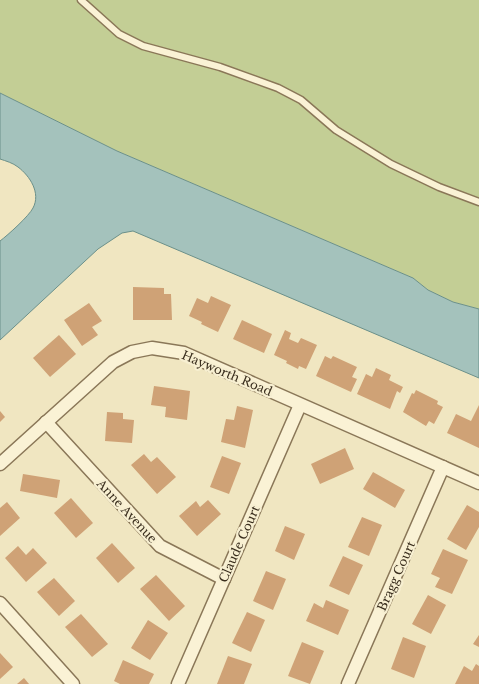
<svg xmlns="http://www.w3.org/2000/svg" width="479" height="684" font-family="'Libre Baskerville',serif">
<rect width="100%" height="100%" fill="#f0e6c1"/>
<path fill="#c3ce95" d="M0 0H479V309L453 302 428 290 413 278 117 151 0 93Z"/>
<path fill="#a4c2bc" stroke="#6b908a" d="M0 93 117 151 413 278 428 290 453 302 479 309V378L133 231 122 233 98 249 0 340V241C8 235 29 216 33 208 41 193 30 176 18 167 13 163 6 161 0 159Z"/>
<g fill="#cfa276">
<path d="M133 287 164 288V294H171L172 320H133Z"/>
<path d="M211 296 231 305 218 332 201 324 202 322 189 316 197 298 208 303Z"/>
<path d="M89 303 102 321 92 327 98 335 82 346 64 320Z"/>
<path d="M242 320 272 334 264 353 233 339Z"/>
<path d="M285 330 291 333 289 339 298 343 301 338 317 345 306 369 299 366 298 369 286 363 287 361 274 355Z"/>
<path d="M59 335 76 354 50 377 33 358Z"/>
<path d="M325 356 331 359 333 356 357 367 352 377 357 379 351 392 316 376Z"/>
<path d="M376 368 391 375 389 380 403 387 400 393 397 391 390 409 357 394 366 374 372 377Z"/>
<path d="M154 386 190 391 187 420 165 417 166 407 151 405Z"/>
<path d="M416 390 438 401 437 404 443 407 434 424 429 421 426 426 403 412 412 393 414 394Z"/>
<path d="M479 405V448L447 433 456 414 471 421Z"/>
<path d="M237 406 253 410 245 448 221 442 226 419 234 420Z"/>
<path d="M0 411 5 417 0 422Z"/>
<path d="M107 412 123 413V419L134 420 132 443 105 441Z"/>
<path d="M345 448 354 469 320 484 311 464Z"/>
<path d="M144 454 151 462 157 457 176 477 157 494 131 465Z"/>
<path d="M222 456 241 463 229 494 210 487Z"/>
<path d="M373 472 405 490 395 508 363 489Z"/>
<path d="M23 474 60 480 57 498 20 491Z"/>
<path d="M71 498 93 523 76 538 54 513Z"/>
<path d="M208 500 221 514 197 536 179 516 196 501 200 507Z"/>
<path d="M7 502 20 518 0 536V508Z"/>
<path d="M467 505 479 512V527L466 550 447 539Z"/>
<path d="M362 517 382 525 369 556 348 547Z"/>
<path d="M285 526 305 534 294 560 275 551Z"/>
<path d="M112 543 135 568 118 583 96 558Z"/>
<path d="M18 546 26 555 33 548 47 563 26 582 5 558Z"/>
<path d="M443 549 468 560 452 594 435 587 440 578 431 574Z"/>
<path d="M343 556 363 565 349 595 329 586Z"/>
<path d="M266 571 286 579 273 610 253 601Z"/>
<path d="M156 575 185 606 169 621 140 589Z"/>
<path d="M54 578 75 601 59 616 37 592Z"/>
<path d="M428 595 446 605 431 634 412 624Z"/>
<path d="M326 600 349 610 338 635 306 621 314 603 323 608Z"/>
<path d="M247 612 265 620 251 652 232 643Z"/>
<path d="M81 614 108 644 92 657 65 627Z"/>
<path d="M148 620 168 633 150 660 131 648Z"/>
<path d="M479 635V647L473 644Z"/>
<path d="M403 637 426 646 414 678 391 669Z"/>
<path d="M302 642 324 651 310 684 288 676Z"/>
<path d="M0 653 13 667 0 679Z"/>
<path d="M228 656 252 664 244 684H217Z"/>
<path d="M123 660 154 674 149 684H120L114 681Z"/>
<path d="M476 664 479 666V684H455L464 666 472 671Z"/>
<path d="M24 678 29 684H17Z"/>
</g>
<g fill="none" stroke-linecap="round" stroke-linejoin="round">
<defs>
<path id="lane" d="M81 0 119 34 143 46 220 67 278 88 301 100 336 130 391 164 439 187 479 202"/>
<g id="street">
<path d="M46 422 160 546 224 579"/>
<path d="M0 464 113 362 132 352 152 348 184 353 479 483"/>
<path d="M0 603 73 684"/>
<path d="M178 684 300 405"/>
<path d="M348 684 443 467"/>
</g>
</defs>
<use href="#lane" stroke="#8a7758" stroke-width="9"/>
<use href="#street" stroke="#8a7758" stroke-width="15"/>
<use href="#lane" stroke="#faf2d5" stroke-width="6"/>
<use href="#street" stroke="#faf2d5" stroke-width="12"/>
</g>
<g text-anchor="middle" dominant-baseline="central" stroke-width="4.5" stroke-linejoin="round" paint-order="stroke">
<g font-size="12" fill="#392d1d" stroke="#f7efd1">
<text transform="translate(227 373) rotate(23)">Hayworth Road</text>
<text transform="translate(127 511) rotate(47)">Anne Avenue</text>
<text transform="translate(239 544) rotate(-66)">Claude Court</text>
<text transform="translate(396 576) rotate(-66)">Bragg Court</text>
</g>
</g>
</svg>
